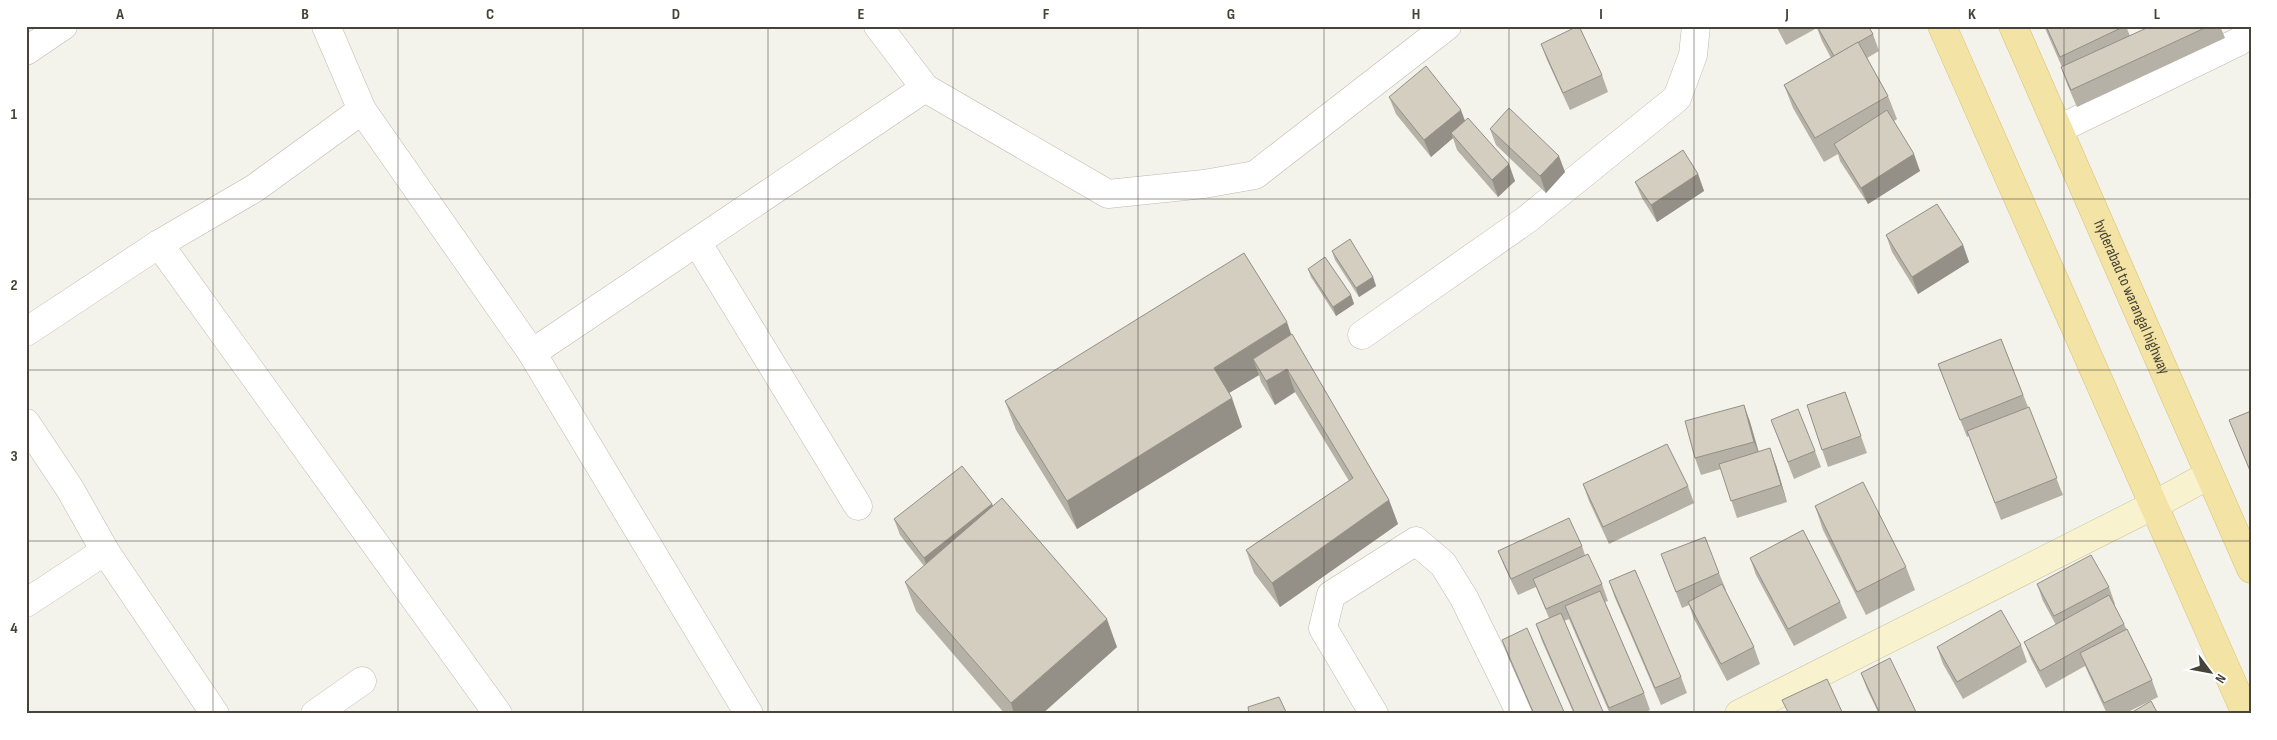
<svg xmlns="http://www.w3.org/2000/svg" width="2277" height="740" font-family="'Sofia Sans Condensed',sans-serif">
<rect width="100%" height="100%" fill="#f3f2eb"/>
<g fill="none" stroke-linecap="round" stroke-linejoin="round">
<defs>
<g id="street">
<path d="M878 26 925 88 1108 194 1204 184 1255 175 1447 26"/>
<path d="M26 51 63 26"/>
<path d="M362 110 532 353 749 714"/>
<path d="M2059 129 2238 42 2251 33"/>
<path d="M697 242 858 506"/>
<path d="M159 244 498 714"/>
<path d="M26 332 159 244 255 188 362 110 326 26"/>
<path d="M1362 335 1526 220 1677 98 1693 55 1696 26"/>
<path d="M532 353 925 88"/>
<path d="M26 423 70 489 105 551 215 714"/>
<path d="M26 603 105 551"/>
<path d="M315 714 362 681"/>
<path d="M1374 714 1323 628 1331 595 1416 541 1443 564 1464 598 1521 714"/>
</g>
<path id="secondary" d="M1739 714 2154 505 2209 475"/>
<g id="primary">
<path d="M1942 26 2246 714"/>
<path id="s1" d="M2013 26 2251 569"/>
</g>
</defs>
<use href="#street" stroke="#bebaae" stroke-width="29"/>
<use href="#secondary" stroke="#cec69f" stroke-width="29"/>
<use href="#primary" stroke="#d7c275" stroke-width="29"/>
<use href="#street" stroke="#fff" stroke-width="28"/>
<use href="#secondary" stroke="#f9f2cf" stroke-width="28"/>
<use href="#primary" stroke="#f3e3a4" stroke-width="28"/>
</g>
<g fill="#b6b1a6">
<path d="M1776 26H1868L1873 34 1879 51 1867 58 1888 96 1897 119 1894 121 1920 171 1868 204 1840 161 1838 154 1824 162 1793 108 1784 85 1831 58 1822 41 1817 28 1786 45Z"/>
<path d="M2044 26H2126L2130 36 2151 26H2220L2225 38 2077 107 2067 84 2061 67H2062Z"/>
<path d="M2136 26H2143L2138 29Z"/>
<path d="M1541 44 1602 75 1608 92 1570 110 1547 60Z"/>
<path d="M1389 97 1465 121 1515 181 1498 197 1457 150 1453 138 1431 157 1396 114Z"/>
<path d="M1490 129 1565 172 1546 193 1496 145Z"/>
<path d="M1698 174 1704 191 1657 222 1642 198 1635 182Z"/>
<path d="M1886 235 1963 245 1969 262 1918 294 1892 252Z"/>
<path d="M1332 251 1373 277 1376 286 1359 297 1335 260Z"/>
<path d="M1308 269 1351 295 1354 304 1336 316 1311 277Z"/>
<path d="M1291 335 1389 500 1398 524 1280 607 1254 573 1246 550 1349 481 1295 392 1275 405 1261 382 1259 375 1229 393 1242 427 1077 529 1016 430 1005 401Z"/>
<path d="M2001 339 2063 495 2001 520 1969 436 1967 437 1938 364Z"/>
<path d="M1845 392 1867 453 1828 467 1807 405Z"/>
<path d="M1744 405 1750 422 1759 452 1776 465 1787 502 1737 518 1721 469 1701 475 1695 458Z"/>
<path d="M2251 411V474L2229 420Z"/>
<path d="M1771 420 1815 451 1821 467 1794 479Z"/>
<path d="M1583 484 1688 486 1694 503 1609 544 1589 501Z"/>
<path d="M992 504 1117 647 1042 714H1005L916 611 905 582 924 566 900 535 894 519Z"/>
<path d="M1815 506 1906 567 1915 590 1866 615 1823 530Z"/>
<path d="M1582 546 1585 555 1602 584 1608 601 1605 602 1644 693 1650 710 1641 714H1610L1569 619 1564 621 1604 714H1574L1542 641 1536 624 1549 618 1536 587 1518 595 1505 568 1498 551Z"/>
<path d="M1661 554 1719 573 1726 590H1725L1754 647 1760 664 1727 681 1694 619 1689 605 1682 608Z"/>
<path d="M1750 558 1840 602 1847 618 1794 646 1756 575Z"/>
<path d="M1609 581 1681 677 1687 693 1661 705 1615 598Z"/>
<path d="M2037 584 2109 587 2115 604 2114 605 2124 624 2152 680 2158 697 2124 714H2107L2085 666 2046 688 2031 659 2024 642 2056 625 2043 601Z"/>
<path d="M1502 640 1565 714H1533L1508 657Z"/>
<path d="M2021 645 2027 662 1963 699 1943 664 1937 647Z"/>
<path d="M1861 673 1917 714H1879L1867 689Z"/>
</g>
<g fill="#949087">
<path d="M1461 110 1467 126 1451 133 1453 138 1431 157 1424 140Z"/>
<path d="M1914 154 1920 171 1868 204 1861 188Z"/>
<path d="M1559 156 1565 172 1546 193 1540 176Z"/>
<path d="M1509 164 1515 181 1498 197 1492 180Z"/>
<path d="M1698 174 1704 191 1657 222 1651 205Z"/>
<path d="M1963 245 1969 262 1918 294 1912 277Z"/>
<path d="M1373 277 1376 286 1359 297 1356 288Z"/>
<path d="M1351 295 1354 304 1336 316 1333 307Z"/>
<path d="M1287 322 1297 351 1253 359 1259 375 1224 396 1214 368Z"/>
<path d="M1287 369 1295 392 1275 405 1266 381Z"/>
<path d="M1232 398 1242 427 1077 529 1067 501Z"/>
<path d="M1744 405 1750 422 1760 458 1754 442Z"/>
<path d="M1770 448 1776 465 1787 502 1781 485Z"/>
<path d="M1389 500 1398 524 1280 607 1272 583Z"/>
<path d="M992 504 998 521 930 575 924 558Z"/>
<path d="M1107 619 1117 647 1042 714H1014L1011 703Z"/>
</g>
<g fill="#d4cec1" stroke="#949087">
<path d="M1578 26H1579L1602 75 1563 93 1541 44Z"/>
<path d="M1817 26H1868L1873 34 1834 56Z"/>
<path d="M2046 26H2125L2060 57Z"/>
<path d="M2151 26H2209L2071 90 2061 67Z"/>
<path d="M1858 42 1888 96 1815 138 1784 85Z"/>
<path d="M1426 66 1461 110 1424 140 1389 97Z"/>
<path d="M1509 108 1559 156 1540 176 1490 129Z"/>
<path d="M1887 110 1914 154 1861 188 1834 144Z"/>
<path d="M1468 118 1509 164 1492 180 1451 133Z"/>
<path d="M1683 150 1698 174 1651 205 1635 182Z"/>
<path d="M1937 204 1963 245 1912 277 1886 235Z"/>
<path d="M1350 239 1373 277 1356 288 1332 251Z"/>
<path d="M1244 253 1287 322 1214 368 1232 398 1067 501 1005 401Z"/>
<path d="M1325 257 1351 295 1333 307 1308 269Z"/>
<path d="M1292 334 1389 500 1272 583 1246 550 1353 478 1287 369 1266 381 1253 359Z"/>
<path d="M2001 339 2023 395 1960 420 1938 364Z"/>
<path d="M1845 392 1861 436 1822 450 1807 405Z"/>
<path d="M1744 405 1754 442 1695 458 1685 421Z"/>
<path d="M2029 407 2057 478 1995 503 1967 431Z"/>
<path d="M1798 409 1815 451 1788 462 1771 420Z"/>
<path d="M2251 411V473L2229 420Z"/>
<path d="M1667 444 1688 486 1603 527 1583 484Z"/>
<path d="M1770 448 1781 485 1731 501 1719 464Z"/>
<path d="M962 466 992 504 924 558 894 519Z"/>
<path d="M1863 482 1906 567 1857 592 1815 506Z"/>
<path d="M1002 498 1107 619 1011 703 905 582Z"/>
<path d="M1569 518 1582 546 1511 579 1498 551Z"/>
<path d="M1803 530 1840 602 1788 629 1750 558Z"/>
<path d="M1705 537 1719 573 1676 592 1661 554Z"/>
<path d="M1588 554 1602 584 1546 609 1533 579Z"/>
<path d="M2091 555 2109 587 2054 616 2037 584Z"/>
<path d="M1635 570 1681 677 1655 688 1609 581Z"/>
<path d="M1722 584 1754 647 1721 664 1688 602Z"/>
<path d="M1600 591 1644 693 1609 708 1565 606Z"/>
<path d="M2109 595 2124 624 2040 671 2024 642Z"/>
<path d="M2001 610 2021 645 1957 682 1937 647Z"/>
<path d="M1561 613 1604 714H1575L1536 624Z"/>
<path d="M1527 628 1565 714H1534L1502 640Z"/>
<path d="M2127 629 2152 680 2104 703 2080 653Z"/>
<path d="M1890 658 1917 714H1880L1861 673Z"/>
<path d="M1827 679 1843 714H1789L1782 700Z"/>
<path d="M1279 697 1287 714H1249L1248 707Z"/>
<path d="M2151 701 2158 714H2129Z"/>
</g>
<path fill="none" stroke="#474339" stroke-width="1" stroke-opacity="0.55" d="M213 26V714M398 26V714M583 26V714M768 26V714M953 26V714M1138 26V714M1324 26V714M1509 26V714M1694 26V714M1879 26V714M2064 26V714M26 199H2251M26 370H2251M26 541H2251"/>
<g text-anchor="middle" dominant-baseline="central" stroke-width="4" stroke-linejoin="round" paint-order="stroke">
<g font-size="16" fill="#474339" stroke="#fff">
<text stroke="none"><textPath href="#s1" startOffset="296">hyderabad to warangal highway</textPath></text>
</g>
</g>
<rect width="2277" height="740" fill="none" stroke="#ffffff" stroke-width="55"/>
<g transform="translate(2210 672) rotate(122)" stroke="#ffffff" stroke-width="4" paint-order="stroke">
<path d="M0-4L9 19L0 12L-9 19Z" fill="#474339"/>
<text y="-8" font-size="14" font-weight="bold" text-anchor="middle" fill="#474339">N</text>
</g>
<rect x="28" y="28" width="2222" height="684" fill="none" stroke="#474339" stroke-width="2"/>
<g font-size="16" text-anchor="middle" font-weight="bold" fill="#474339">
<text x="120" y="19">A</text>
<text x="305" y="19">B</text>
<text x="490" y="19">C</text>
<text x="676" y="19">D</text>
<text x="861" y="19">E</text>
<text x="1046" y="19">F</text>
<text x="1231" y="19">G</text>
<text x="1416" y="19">H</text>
<text x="1601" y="19">I</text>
<text x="1787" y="19">J</text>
<text x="1972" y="19">K</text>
<text x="2157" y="19">L</text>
<text x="14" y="119">1</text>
<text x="14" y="290">2</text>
<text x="14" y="461">3</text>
<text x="14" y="633">4</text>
</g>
</svg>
